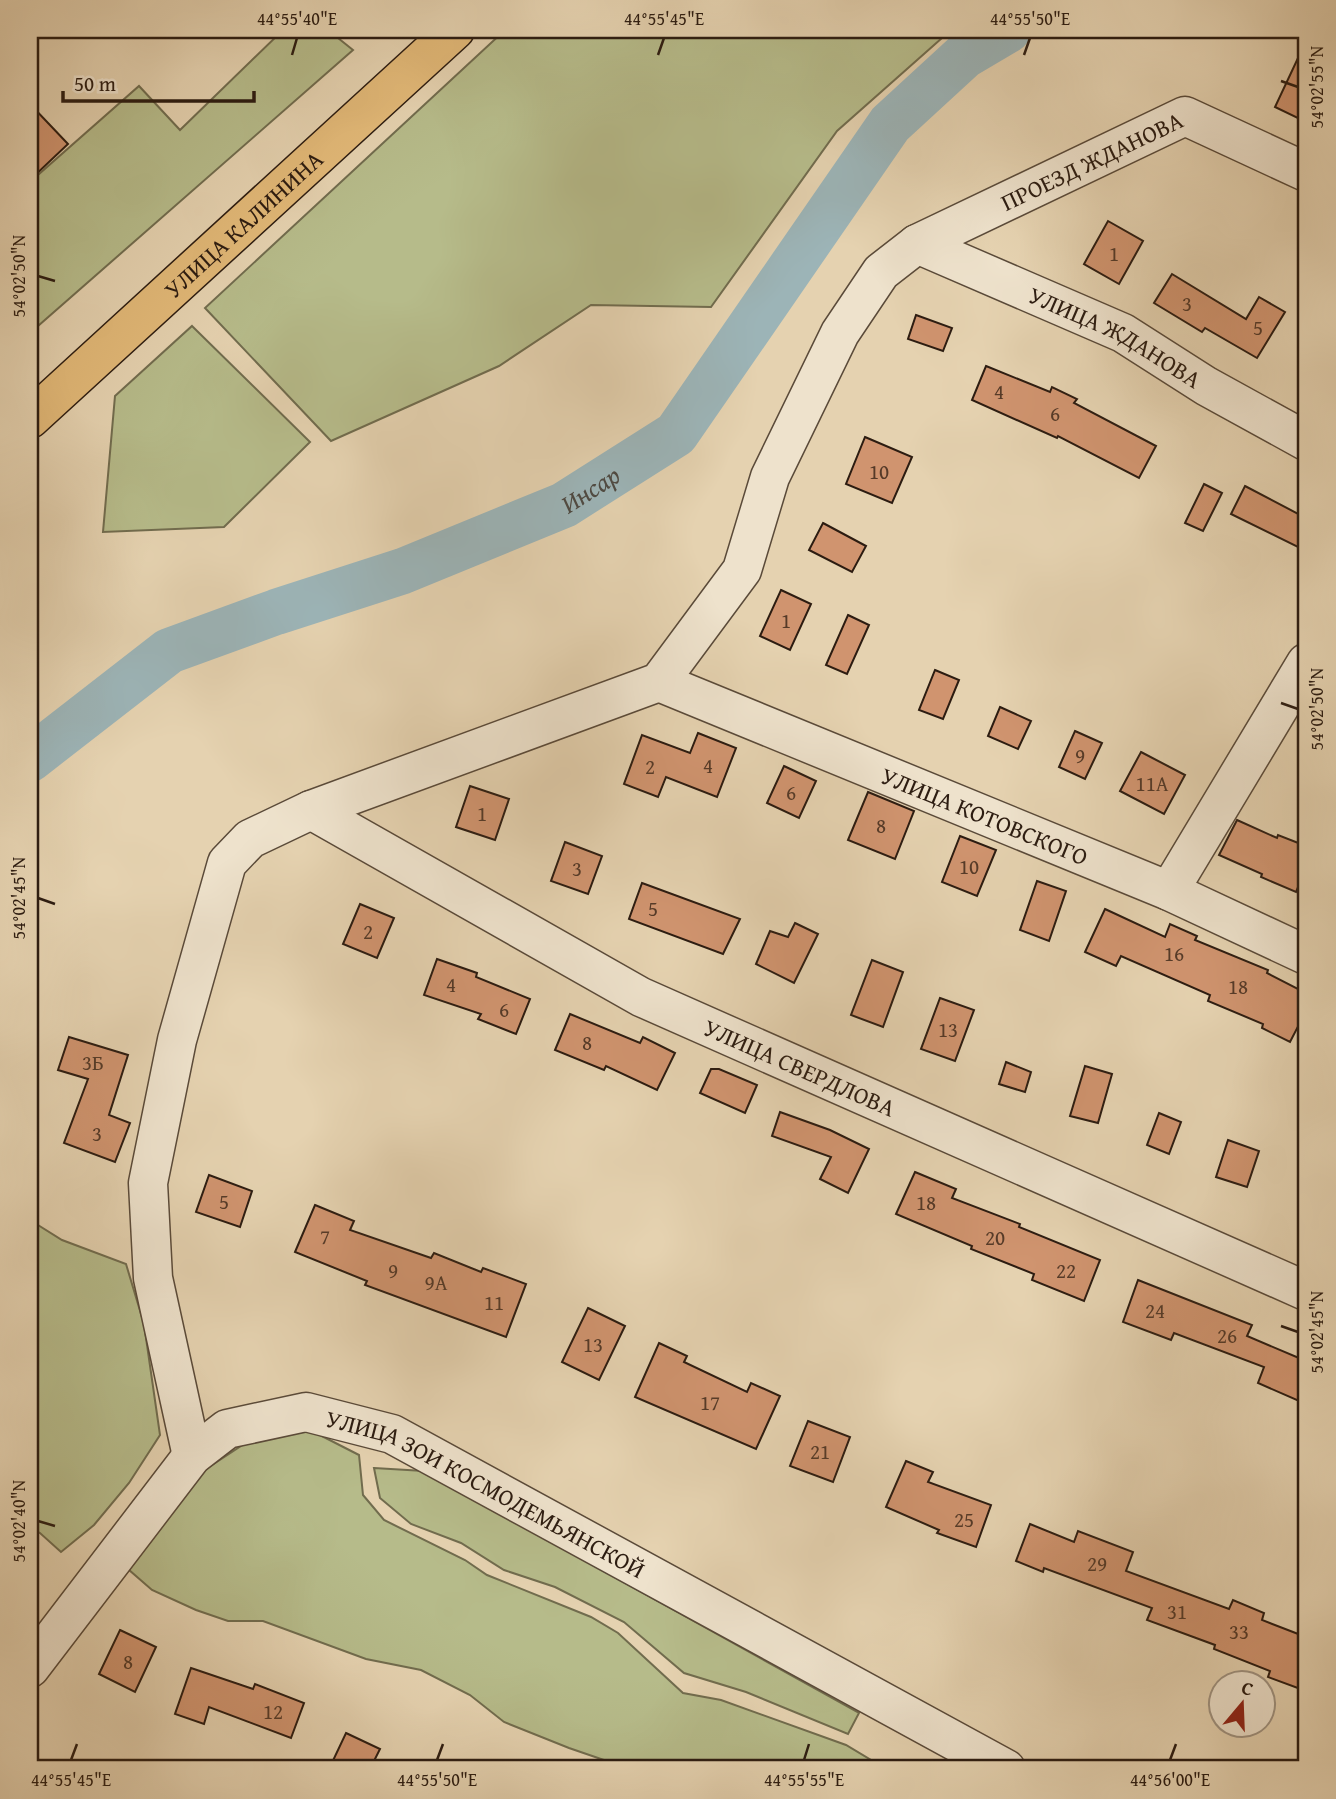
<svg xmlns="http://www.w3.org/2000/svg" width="1336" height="1799" font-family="'Gentium Book Plus',serif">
<rect width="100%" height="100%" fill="#e5d2b0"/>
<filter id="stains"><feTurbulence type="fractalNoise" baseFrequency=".00286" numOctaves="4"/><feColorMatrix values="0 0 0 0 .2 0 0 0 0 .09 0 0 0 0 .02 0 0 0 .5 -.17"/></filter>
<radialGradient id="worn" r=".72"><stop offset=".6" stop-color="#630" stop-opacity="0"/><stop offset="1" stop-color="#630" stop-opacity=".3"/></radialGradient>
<g fill="#b6bb8a" stroke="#716c4e" stroke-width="2">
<path d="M283 30H328L353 50 30 333V182L139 86 180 130Z"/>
<path d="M505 30H951L837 131 711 307 591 305 499 366 331 441 205 308Z"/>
<path d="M192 326 310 442 224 527 103 532 115 396Z"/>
<path d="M30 1220 62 1240 126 1264 144 1324 160 1435 129 1483 94 1525 61 1552 40 1533 30 1528Z"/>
<path d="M312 1431 359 1455 363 1495 384 1520 465 1560 487 1575 591 1617 618 1633 683 1693 721 1700 846 1745 886 1769H630L569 1748 504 1722 470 1695 421 1670 366 1659 263 1621H228L196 1610 152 1590 128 1569 200 1473 256 1436Z"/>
<path d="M374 1468 424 1471 859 1713 848 1734 746 1692 684 1673 624 1622 555 1587 504 1570 461 1543 411 1524 380 1498Z"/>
</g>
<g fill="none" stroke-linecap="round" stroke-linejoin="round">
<path stroke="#9cb4b7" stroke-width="46" id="s1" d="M30 759 169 651 276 612 403 571 564 505 676 434 890 124 964 56 1008 30"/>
</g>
<g fill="#d0946f" stroke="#2c1c11" stroke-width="2">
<path d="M1306 41V122L1275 107Z"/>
<path d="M30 104 68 144 30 180Z"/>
<path d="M1108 221 1143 241 1119 284 1084 264Z"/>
<path d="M1172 274 1246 319 1259 297 1285 312 1257 358 1205 328 1202 332 1154 303Z"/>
<path d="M916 315 952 328 943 351 908 339Z"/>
<path d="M986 366 1050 392 1052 387 1077 399 1074 403 1156 446 1139 478 1058 436 1057 438 972 400Z"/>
<path d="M865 437 912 457 892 503 846 484Z"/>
<path d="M1204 484 1222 493 1203 531 1185 523Z"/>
<path d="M1245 486 1306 518V551L1231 514Z"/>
<path d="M823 523 866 546 852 572 809 550Z"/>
<path d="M781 590 811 604 790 650 760 636Z"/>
<path d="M848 615 869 625 847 674 826 665Z"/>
<path d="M935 670 959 680 943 719 919 710Z"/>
<path d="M1000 707 1031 721 1018 749 988 736Z"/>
<path d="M1075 731 1102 743 1085 779 1059 767Z"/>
<path d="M698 733 736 748 717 797 666 777 658 797 624 784 642 735 690 753Z"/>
<path d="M1141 752 1185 775 1164 814 1120 791Z"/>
<path d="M784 766 816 781 799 818 767 803Z"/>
<path d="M470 786 509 799 495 840 456 827Z"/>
<path d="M868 792 914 811 895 859 848 840Z"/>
<path d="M1237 820 1277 838 1278 835 1306 846V867L1296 892 1261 877 1262 874 1219 855Z"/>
<path d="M960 836 996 850 977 896 942 882Z"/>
<path d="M565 842 602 856 588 894 551 881Z"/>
<path d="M1037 881 1066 891 1049 941 1020 930Z"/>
<path d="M642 883 740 919 723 954 629 919Z"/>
<path d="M360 904 394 918 377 958 343 944Z"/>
<path d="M1105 909 1165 937 1170 924 1197 936 1195 940 1268 970 1267 973 1306 993V1011L1290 1042 1262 1028 1263 1024 1208 1001 1210 995 1121 956 1116 966 1085 952Z"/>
<path d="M795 923 818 934 794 983 756 964 770 931 788 937Z"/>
<path d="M437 959 477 973 476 977 530 999 516 1034 478 1019 481 1014 424 995Z"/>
<path d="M872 960 903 972 883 1027 851 1015Z"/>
<path d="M940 998 974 1010 955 1061 921 1049Z"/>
<path d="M570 1014 640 1043 643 1037 675 1053 657 1090 606 1066 604 1070 555 1050Z"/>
<path d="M69 1037 128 1055 109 1115 130 1123 115 1162 64 1143 88 1079 58 1070Z"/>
<path d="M1006 1062 1031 1072 1025 1092 999 1084Z"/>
<path d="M1085 1066 1112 1074 1098 1123 1070 1116Z"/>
<path d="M711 1069H719L757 1085 745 1113 700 1093Z"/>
<path d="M780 1112 830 1130 869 1149 848 1193 820 1179 831 1157 772 1136Z"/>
<path d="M1159 1113 1181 1122 1169 1154 1147 1145Z"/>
<path d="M1228 1140 1259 1151 1247 1187 1216 1177Z"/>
<path d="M915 1172 956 1189 952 1198 1020 1224 1019 1227 1100 1260 1084 1301 1032 1280 1034 1274 971 1249 972 1246 896 1214Z"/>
<path d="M209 1175 252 1191 240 1227 196 1212Z"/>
<path d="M315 1205 354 1221 350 1230 431 1258 434 1253 481 1272 483 1268 526 1284 506 1337 365 1285 367 1281 295 1252Z"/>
<path d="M1138 1280 1252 1325 1247 1336 1306 1361V1404L1258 1383 1264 1367 1174 1333 1171 1340 1123 1322Z"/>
<path d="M588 1308 625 1326 599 1380 562 1362Z"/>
<path d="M659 1343 687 1356 684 1362 747 1392 751 1383 780 1396 756 1449 635 1397Z"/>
<path d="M808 1421 850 1437 833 1482 790 1466Z"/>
<path d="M906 1461 933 1472 928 1482 991 1505 976 1547 937 1533 939 1530 886 1507Z"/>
<path d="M1030 1524 1074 1542 1078 1531 1133 1552 1126 1571 1229 1609 1233 1600 1264 1613 1262 1620 1306 1637V1691L1268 1677 1270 1671 1214 1649 1215 1645 1147 1620 1152 1608 1044 1568 1043 1572 1016 1561Z"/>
<path d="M120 1630 156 1647 135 1692 99 1674Z"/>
<path d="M191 1668 253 1689 255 1684 304 1703 291 1738 209 1707 204 1724 175 1714Z"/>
<path d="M346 1733 380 1749 370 1769H329Z"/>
</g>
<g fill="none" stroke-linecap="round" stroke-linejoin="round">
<defs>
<g id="minor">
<path id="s2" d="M917 244 1123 333 1206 386 1306 441"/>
<path id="s3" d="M659 682 1169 891 1306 955"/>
<path id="s4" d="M311 810 641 997 1306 1291"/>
<path d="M1169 891 1306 663"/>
<path id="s5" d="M192 1456 153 1278 148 1183 177 1040 227 863 250 839 311 810 659 682 742 570 770 477 840 333 881 272 917 244 1185 116 1306 172"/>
<path id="s6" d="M30 1668 192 1456 227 1429 306 1412 392 1434 1006 1769"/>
</g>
<g id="major">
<path id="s7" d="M30 419 455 30"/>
</g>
</defs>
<use href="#minor" stroke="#5a4a39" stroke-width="41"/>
<use href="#major" stroke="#2c1c11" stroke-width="41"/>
<use href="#minor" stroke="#eee2cc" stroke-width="38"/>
<use href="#major" stroke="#e2b978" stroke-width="38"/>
</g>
<path fill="none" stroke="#2c1c11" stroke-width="2.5" d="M292 55 297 38M658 55 664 38M1024 55 1030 38M1281 81 1298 87M38 276 55 281M1281 703 1298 709M38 898 55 904M1281 1326 1298 1332M38 1521 55 1526M71 1760 77 1744M437 1760 443 1744M804 1760 809 1744M1170 1760 1176 1744"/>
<g text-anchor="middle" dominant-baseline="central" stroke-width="5" stroke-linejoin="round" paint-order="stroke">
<g font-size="21" fill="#553a28">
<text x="1114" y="253">1</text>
<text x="1187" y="303">3</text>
<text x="1258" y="327">5</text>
<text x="999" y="391">4</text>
<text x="1055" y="413">6</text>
<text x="879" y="471">10</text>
<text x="786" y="620">1</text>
<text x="1080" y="755">9</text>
<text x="708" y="765">4</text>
<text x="650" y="766">2</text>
<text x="1152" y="783">11А</text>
<text x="791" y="792">6</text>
<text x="482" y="813">1</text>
<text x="881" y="825">8</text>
<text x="969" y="866">10</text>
<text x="577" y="868">3</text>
<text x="653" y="908">5</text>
<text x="368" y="931">2</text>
<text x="1174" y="953">16</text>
<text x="451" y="984">4</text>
<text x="1238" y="986">18</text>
<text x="504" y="1009">6</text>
<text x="948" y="1029">13</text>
<text x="587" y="1042">8</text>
<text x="93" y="1062">3Б</text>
<text x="97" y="1133">3</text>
<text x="224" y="1201">5</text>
<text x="926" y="1202">18</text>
<text x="325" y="1236">7</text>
<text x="995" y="1237">20</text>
<text x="393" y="1270">9</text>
<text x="1066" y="1270">22</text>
<text x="436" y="1282">9А</text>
<text x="494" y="1302">11</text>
<text x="1155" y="1310">24</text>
<text x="1227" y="1335">26</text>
<text x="593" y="1344">13</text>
<text x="710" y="1402">17</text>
<text x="820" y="1451">21</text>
<text x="964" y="1519">25</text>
<text x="1097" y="1563">29</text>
<text x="1177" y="1611">31</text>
<text x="1239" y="1631">33</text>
<text x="128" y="1661">8</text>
<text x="273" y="1711">12</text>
</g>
<g font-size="24" fill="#2c1c11" stroke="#eee2cc">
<text stroke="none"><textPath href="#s5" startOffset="1788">ПРОЕЗД ЖДАНОВА</textPath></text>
<text stroke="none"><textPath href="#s7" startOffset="289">УЛИЦА КАЛИНИНА</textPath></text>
<text stroke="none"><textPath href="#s2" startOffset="219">УЛИЦА ЖДАНОВА</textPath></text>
<text stroke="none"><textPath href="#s3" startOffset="352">УЛИЦА КОТОВСКОГО</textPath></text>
<text stroke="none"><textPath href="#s4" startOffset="553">УЛИЦА СВЕРДЛОВА</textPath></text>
<text stroke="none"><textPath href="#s6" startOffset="590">УЛИЦА ЗОИ КОСМОДЕМЬЯНСКОЙ</textPath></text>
</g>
<g font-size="26" font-style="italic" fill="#4e4a43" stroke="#eee2cc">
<text stroke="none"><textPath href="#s1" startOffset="628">Инсар</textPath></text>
</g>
</g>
<rect width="1336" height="1799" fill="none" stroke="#e5d2b0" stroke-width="77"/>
<g transform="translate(1242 1704) rotate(19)"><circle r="33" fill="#eee2cc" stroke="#a09381" stroke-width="2"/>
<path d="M0-5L12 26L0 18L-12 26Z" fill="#8f2418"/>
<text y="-10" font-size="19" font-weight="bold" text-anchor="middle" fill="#2c1c11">С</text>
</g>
<path d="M63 91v10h191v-10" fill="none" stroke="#2c1c11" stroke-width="3.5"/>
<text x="74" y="91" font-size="21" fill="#2c1c11" stroke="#eee2cc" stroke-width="5" paint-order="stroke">50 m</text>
<rect x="38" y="38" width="1260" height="1722" fill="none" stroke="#2c1c11" stroke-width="2.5"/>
<g font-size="18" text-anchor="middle" fill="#2c1c11">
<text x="297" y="25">44°55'40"E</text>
<text x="664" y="25">44°55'45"E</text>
<text x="1030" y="25">44°55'50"E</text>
<text transform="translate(1317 87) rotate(-90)" y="6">54°02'55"N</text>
<text transform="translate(19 276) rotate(-90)" y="6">54°02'50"N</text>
<text transform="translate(1317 709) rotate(-90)" y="6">54°02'50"N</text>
<text transform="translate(19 898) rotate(-90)" y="6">54°02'45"N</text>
<text transform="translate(1317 1332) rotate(-90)" y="6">54°02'45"N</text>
<text transform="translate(19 1521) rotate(-90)" y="6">54°02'40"N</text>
<text x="71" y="1786">44°55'45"E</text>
<text x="437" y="1786">44°55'50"E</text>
<text x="804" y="1786">44°55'55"E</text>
<text x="1170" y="1786">44°56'00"E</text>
</g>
<rect width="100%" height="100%" filter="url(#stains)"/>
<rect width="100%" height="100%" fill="url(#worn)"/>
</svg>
